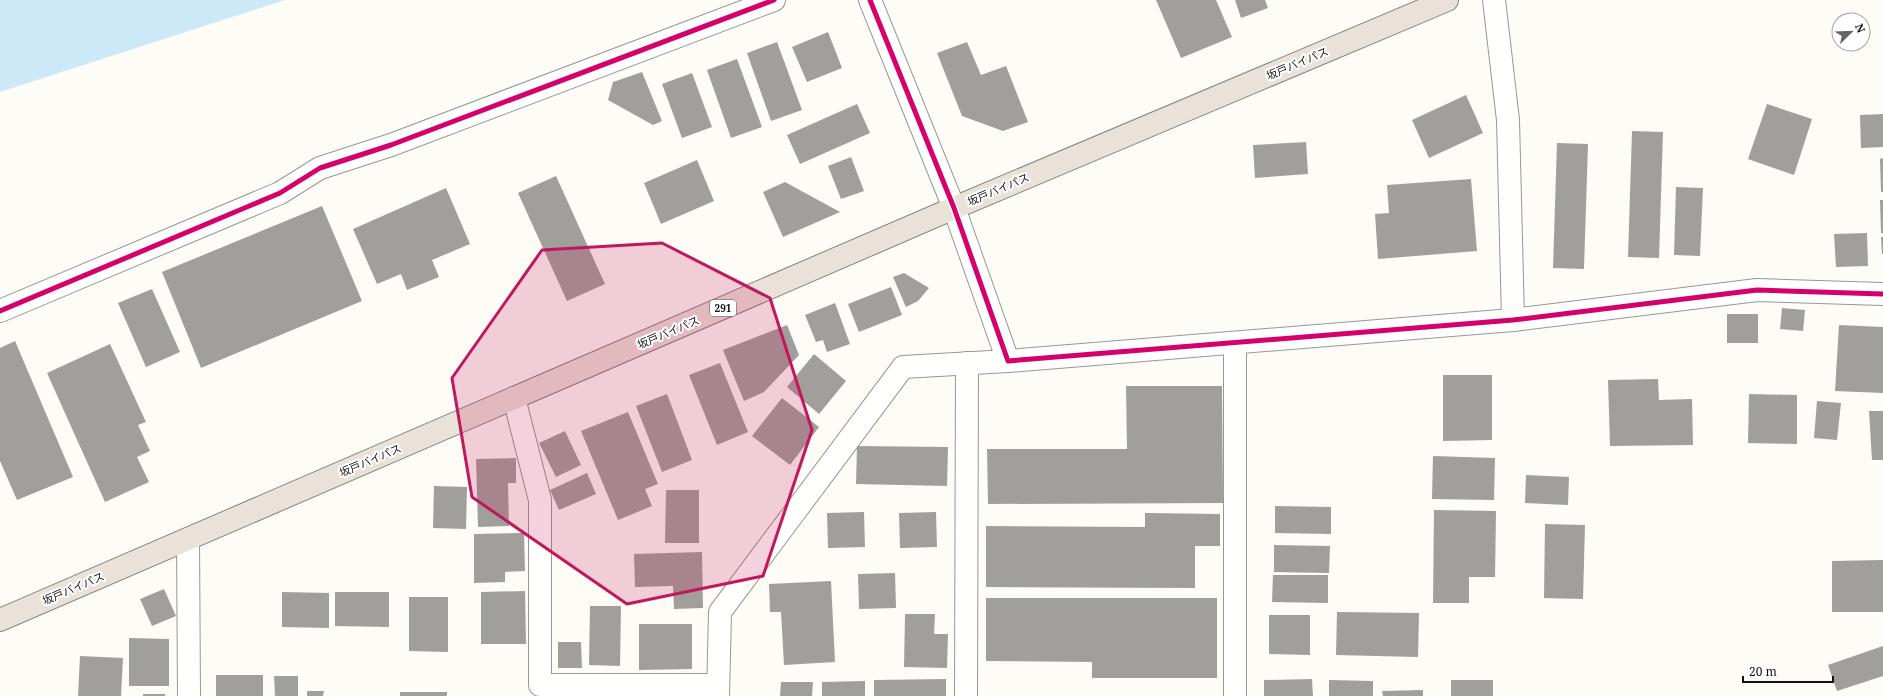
<svg xmlns="http://www.w3.org/2000/svg" width="1883" height="696" font-family="'Noto Serif','Noto Sans JP',serif">
<rect width="100%" height="100%" fill="#fdfcf7"/>
<path fill="#cde8f7" d="M0 0H285L0 92Z"/>
<g fill="#a19f9c">
<path d="M1156 0H1216L1232 37 1181 58Z"/>
<path d="M1235 0H1265L1268 8 1241 18Z"/>
<path d="M828 32 842 68 807 82 792 47Z"/>
<path d="M777 42 802 110 771 121 747 53Z"/>
<path d="M967 42 981 75 1006 66 1028 122 1003 131 962 116 937 53Z"/>
<path d="M737 59 762 127 731 138 707 70Z"/>
<path d="M642 72 662 121 653 125 608 100 613 82Z"/>
<path d="M692 73 712 127 682 138 662 84Z"/>
<path d="M1466 95 1483 133 1429 158 1412 120Z"/>
<path d="M857 104 870 133 800 164 787 135Z"/>
<path d="M1767 104 1812 119 1794 175 1748 159Z"/>
<path d="M1883 114V147L1861 148 1860 115Z"/>
<path d="M1632 131 1663 132 1659 258 1628 257Z"/>
<path d="M1306 142 1308 174 1255 178 1253 145Z"/>
<path d="M1557 143 1588 144 1584 269 1553 268Z"/>
<path d="M851 157 864 191 841 199 828 166Z"/>
<path d="M1883 158V192H1881L1880 159Z"/>
<path d="M697 160 714 201 661 224 644 183Z"/>
<path d="M556 176 605 284 567 301 518 193Z"/>
<path d="M1471 179 1477 251 1378 259 1375 214 1389 213 1387 185Z"/>
<path d="M785 182 840 212 783 237 763 192Z"/>
<path d="M1676 187 1703 188 1700 256 1674 255Z"/>
<path d="M446 188 470 244 432 260 439 277 407 290 401 274 377 284 353 229Z"/>
<path d="M1880 200H1883V233H1881Z"/>
<path d="M322 206 362 301 201 368 162 272Z"/>
<path d="M1867 233 1868 266 1836 267 1834 234Z"/>
<path d="M1881 237H1883V254H1882Z"/>
<path d="M904 273 929 288 918 301 906 307 893 277Z"/>
<path d="M891 287 902 315 859 332 848 304Z"/>
<path d="M152 289 180 352 146 367 118 303Z"/>
<path d="M835 303 850 344 827 352 823 340 816 342 805 315Z"/>
<path d="M1782 308 1805 310 1803 331 1780 329Z"/>
<rect x="1727" y="314" width="31" height="29"/>
<path d="M787 325 799 355 764 392 744 401 723 350Z"/>
<path d="M1839 325 1883 327V393L1835 391Z"/>
<path d="M15 341 73 477 17 500 0 461V348Z"/>
<path d="M110 344 146 422 138 425 150 451 137 457 149 482 105 502 47 373Z"/>
<path d="M814 354 846 381 819 414 787 387Z"/>
<path d="M720 363 748 432 717 445 689 375Z"/>
<path d="M1443 375H1492V440L1443 441Z"/>
<path d="M1658 379 1659 400 1692 399 1693 445 1610 446 1608 380Z"/>
<path d="M1126 386H1222L1223 503 988 504 987 449H1127Z"/>
<path d="M667 394 692 460 662 472 636 406Z"/>
<path d="M1749 394 1797 395V444L1748 443Z"/>
<path d="M782 398 819 427 790 465 752 436Z"/>
<path d="M1817 401 1841 403 1837 440 1814 438Z"/>
<path d="M1869 411H1883V460H1872Z"/>
<path d="M628 412 658 484 645 489 652 506 618 520 581 431Z"/>
<path d="M565 431 581 465 556 477 539 443Z"/>
<path d="M857 446 948 447 947 486 856 484Z"/>
<path d="M1433 456 1495 458 1494 500 1432 499Z"/>
<path d="M516 458V483H508L509 526 478 527 476 459Z"/>
<path d="M587 473 596 494 559 510 550 490Z"/>
<path d="M1526 475 1569 477 1568 505 1525 503Z"/>
<path d="M434 486 467 487 466 529 433 528Z"/>
<path d="M666 490H699V543H665Z"/>
<path d="M1275 506 1331 507V534L1275 533Z"/>
<path d="M1434 510 1496 511 1495 577H1469V603H1433Z"/>
<path d="M864 512 865 547 828 548 827 513Z"/>
<path d="M936 512 937 547 900 548 899 513Z"/>
<path d="M1145 513 1220 514V546H1195V588L986 587V526L1145 527Z"/>
<path d="M1545 524 1585 525 1583 599 1544 598Z"/>
<path d="M524 533 525 571 505 572V582L474 583V534Z"/>
<path d="M1274 545 1330 546 1329 573 1274 572Z"/>
<path d="M702 552 703 608 674 609 673 586 635 587 634 554Z"/>
<path d="M1883 560V612H1832V561Z"/>
<path d="M895 573 896 608 859 609 858 574Z"/>
<path d="M1273 575H1328V603L1272 602Z"/>
<path d="M831 581 835 662 784 665 781 612H770L769 584Z"/>
<path d="M164 589 176 616 152 626 140 599Z"/>
<path d="M525 591 526 644H481V592Z"/>
<path d="M282 592 329 593V628L282 627Z"/>
<path d="M335 592H389V627L335 626Z"/>
<path d="M409 597H448V652L409 651Z"/>
<path d="M986 598H1217V678H1092V662L986 661Z"/>
<path d="M590 606H621L620 666 589 665Z"/>
<path d="M1337 612 1419 613 1418 657 1336 655Z"/>
<path d="M905 614H935L934 634H948L947 668 904 667Z"/>
<path d="M1269 615H1310V655L1269 654Z"/>
<path d="M639 624H692V669L639 670Z"/>
<path d="M129 638 169 639V686H129Z"/>
<path d="M558 642H581L582 668H558Z"/>
<path d="M1883 646V676L1837 691 1828 665Z"/>
<path d="M80 656 123 658 121 696H78Z"/>
<rect x="216" y="675" width="47" height="21"/>
<path d="M274 676H298V696H275Z"/>
<path d="M946 679V696H874V680Z"/>
<path d="M1312 679 1313 696H1264V680Z"/>
<path d="M1329 680 1373 681V696H1329Z"/>
<rect x="1451" y="680" width="42" height="16"/>
<path d="M865 681V696H822V682Z"/>
<path d="M781 682H813L812 696H780Z"/>
<path d="M1423 690V696H1383L1382 691Z"/>
<path d="M307 691H324L323 696H307Z"/>
<rect x="400" y="692" width="47" height="4"/>
<rect x="143" y="694" width="22" height="2"/>
</g>
<g fill="none" stroke-linecap="round" stroke-linejoin="round">
<defs>
<g id="minor">
<path d="M870 0 954 208 1008 361 1513 320 1757 290 1883 294"/>
<path d="M1494 0 1508 120 1513 320"/>
<path d="M0 311 280 193 320 168 391 145 774 0"/>
<path d="M514 398 540 500V685H718"/>
<path d="M188 539 189 696"/>
<path d="M718 696 720 612 903 367 1008 361"/>
<path d="M966 696 967 363"/>
<path d="M1235 696V344"/>
</g>
<path id="highway" d="M0 620 954 208 1447 0"/>
</defs>
<use href="#minor" stroke="#979795" stroke-width="24"/>
<use href="#highway" stroke="#858482" stroke-width="24"/>
<use href="#minor" stroke="#fffffe" stroke-width="22"/>
<use href="#highway" stroke="#eae1d8" stroke-width="22"/>
<defs>
<g id="cycleway">
<path d="M870 0 954 208 1008 361 1513 320 1757 290 1883 294"/>
<path d="M0 311 280 193 320 168 391 145 774 0"/>
</g>
</defs>
<use href="#cycleway" stroke="#fff" stroke-width="8"/>
<use href="#cycleway" stroke="#d6006c" stroke-width="5"/>
</g>
<path fill="#c2185b" fill-opacity="0.2" stroke="#c2185b" stroke-width="3" stroke-linejoin="round" d="M662 243 770 298 812 430 763 576 627 604 472 497 452 378 542 250Z"/>
<g text-anchor="middle" dominant-baseline="central" stroke-width="4" stroke-linejoin="round" paint-order="stroke">
<rect fill="#fff" stroke="#585858" stroke-width="1" x="710" y="300" width="26" height="16" rx="3"/>
<g font-size="10" font-weight="bold" fill="#111">
<text x="723" y="308">291</text>
</g>
<g font-size="11" fill="#111" stroke="#fff">
<text transform="translate(1297 63) rotate(-23)">坂戸バイパス</text>
<text transform="translate(998 189) rotate(-23)">坂戸バイパス</text>
<text transform="translate(668 332) rotate(-23)">坂戸バイパス</text>
<text transform="translate(370 460) rotate(-23)">坂戸バイパス</text>
<text transform="translate(73 588) rotate(-23)">坂戸バイパス</text>
</g>
</g>
<g transform="translate(1851 32) rotate(67)"><circle r="19" fill="#ffffff" stroke="#a0a0a0"/>
<path d="M0-3L7 15L0 10L-7 15Z" fill="#646362"/>
<text y="-6" font-size="11" font-weight="bold" text-anchor="middle" fill="#111111">N</text>
</g>
<path d="M1743 676v6h90v-6" fill="none" stroke="#111111" stroke-width="2"/>
<text x="1749" y="676" font-size="12" fill="#111111" stroke="#ffffff" stroke-width="3" paint-order="stroke">20 m</text>
</svg>
